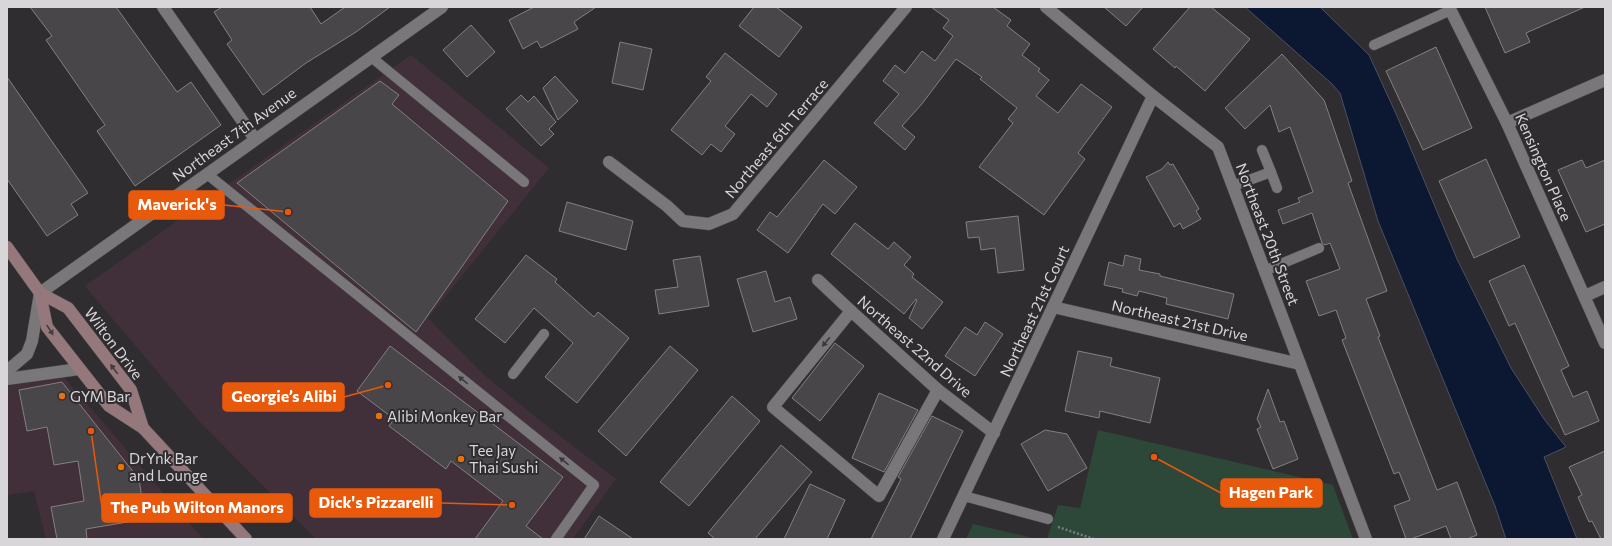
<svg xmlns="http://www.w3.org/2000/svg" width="1612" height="546" font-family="Commissioner,sans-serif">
<rect width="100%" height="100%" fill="#302d30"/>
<g fill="#41303a">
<path d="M411 55 549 168 428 318 483 374 538 419 616 479 573 539H316L199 421 85 286Z"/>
<path d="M63 376 203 539H46L34 491 7 495V386Z"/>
</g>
<g fill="#2d4739">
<path d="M1098 430 1333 485 1353 539H1047L1058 505 1080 508Z"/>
<path d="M973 524 1037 539H966Z"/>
</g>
<path fill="#0c1831" stroke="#495163" d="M1245 7H1320L1369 55 1397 116 1457 259 1511 368 1544 419 1566 447 1544 457 1577 539H1506L1495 506 1378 221 1340 93 1331 83Z"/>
<g fill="#484649" stroke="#828083">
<path d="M30 7H116L177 92 191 82 221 125 135 186 97 131 105 125 46 40 52 36Z"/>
<path d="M222 7H310L321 24 345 7H390L356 32 306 63 263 95 227 44 232 40 214 12Z"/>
<path d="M534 7H596L574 22 578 29 541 48 537 41 523 49 509 20Z"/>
<path d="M754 7H776L802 27 779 57 739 26Z"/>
<path d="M931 7H993L1011 20 1007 26 1030 44 1022 55 1040 69 1038 71 1049 80 1036 96 1058 113 1081 84 1112 107 1078 153 1085 159 1044 215 979 167 1013 123 1008 119 1017 108 980 79 982 77 956 59 921 105 902 126 915 137 905 150 874 123 899 94 883 81 895 65 905 73 922 51 935 61 953 36 943 28 949 20Z"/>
<path d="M1104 7H1143L1126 26Z"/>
<path d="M1190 7H1211L1250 39 1205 91 1176 66 1175 68 1153 49Z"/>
<path d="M1485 7H1585L1526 33 1530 42 1505 53Z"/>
<path d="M471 25 495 52 467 77 443 50Z"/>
<path d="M620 42 652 49 643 90 612 83Z"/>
<path d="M1436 47 1472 128 1423 150 1386 71Z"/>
<path d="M725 53 777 94 767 107 751 94 725 126 735 134 721 152 711 144 702 155 671 130 711 81 706 77Z"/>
<path d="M1282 54 1324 100 1352 181 1348 183 1387 291 1366 299 1380 336 1378 337 1437 490 1457 482 1477 535 1467 539H1451L1446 526 1411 539H1406L1394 506 1410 500 1399 472 1394 474 1342 340 1346 338 1336 310 1319 316 1306 281 1340 269 1330 243 1325 245 1322 243 1312 213 1283 224 1278 210 1300 202 1298 198 1313 192 1290 127 1279 132 1270 105 1245 129 1225 108Z"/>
<path d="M555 76 578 101 558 120 543 88Z"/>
<path d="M7 77 88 193 71 204 78 215 47 236 7 179Z"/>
<path d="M380 81 399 95 392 104 508 201 416 332 237 183Z"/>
<path d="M521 95 528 102 534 96 556 122 549 129 554 134 541 146 506 109Z"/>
<path d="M1486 159 1520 237 1474 258 1439 181Z"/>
<path d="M824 160 857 187 835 214 823 204 788 253 757 230 770 212 777 217Z"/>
<path d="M1582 160 1586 168 1605 160V224L1586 232 1558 170Z"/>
<path d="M1168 162 1170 165 1173 164 1199 209 1196 211 1201 219 1183 229 1180 223 1174 227 1146 177 1162 169Z"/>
<path d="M567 202 633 221 626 250 559 231Z"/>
<path d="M1018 216 1024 270 998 273 995 248 981 250 979 237 968 238 966 222Z"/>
<path d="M855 223 888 249 894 242 911 257 904 265 914 274 912 277 943 302 922 329 909 318 917 300 916 299 904 314 831 254Z"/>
<path d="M526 255 557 279 555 282 594 317 598 312 629 338 577 403 545 377 573 343 534 308 505 343 475 319Z"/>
<path d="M1125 255 1141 259 1139 270 1160 274V276L1234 294 1228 319 1166 304 1167 298 1139 291 1137 296 1122 292 1123 289 1104 285 1109 262 1123 266Z"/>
<path d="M700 256 709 306 659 314 655 290 678 287 673 260Z"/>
<path d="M1524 265 1569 366 1561 370 1573 397 1587 391 1599 421 1565 435 1515 323 1509 326 1489 281Z"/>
<path d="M766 271 775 302 790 297 797 319 753 332 737 279Z"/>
<path d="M985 322 1003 334 975 376 945 356 965 327 977 335Z"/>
<path d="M835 343 864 366 820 421 792 398Z"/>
<path d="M390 346 563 477 526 526 543 539H475L503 501 451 461 446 469 389 426 394 419 357 391Z"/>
<path d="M670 346 698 370 626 456 598 431Z"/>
<path d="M1078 351 1112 358 1110 366 1160 378 1150 423 1100 411 1099 418 1065 411Z"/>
<path d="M62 382 139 479 145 519 86 529 87 539H57L51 507 84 501 78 461 54 465 47 427 27 431 19 390Z"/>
<path d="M1268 389 1280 422 1284 421 1298 459 1273 469 1257 429 1261 427 1257 419Z"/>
<path d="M879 393 918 410 884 472 852 458Z"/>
<path d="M732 396 760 421 689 506 660 482Z"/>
<path d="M932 416 963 431 910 539H871L901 479 898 477Z"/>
<path d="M1045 430 1067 434 1087 468 1048 491 1021 444Z"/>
<path d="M781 445 812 472 755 539H715L708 533Z"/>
<path d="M1605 451V539H1601L1592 521 1589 522 1578 497 1582 495 1569 467Z"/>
<path d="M810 484 845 500 827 539H784Z"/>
<path d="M599 516 633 539H584Z"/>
</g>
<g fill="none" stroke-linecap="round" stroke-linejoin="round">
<defs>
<g id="lane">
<path d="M1374 45 1451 10"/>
<path d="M371 57 524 182"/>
<path d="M1271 172 1277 188"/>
<path d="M207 174 594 485 556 539"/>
<path d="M1233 186 1271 172 1262 150"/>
<path d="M1264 271 1319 248"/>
<path d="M513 374 544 334"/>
<path d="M964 496 1048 519"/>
</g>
<g id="street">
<path d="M163 7 255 139"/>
<path d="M1046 7 1153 96 1218 147 1366 539"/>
<path d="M1449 7 1507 123 1605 343"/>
<path d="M1507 123 1605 80"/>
<path d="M609 162 667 206 683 221 709 224 733 214 906 7"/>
<path d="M818 280 851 311 938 390 994 433"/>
<path d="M1585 296 1605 287"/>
<path d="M1053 307 1300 364"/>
<path d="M851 311 773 407 879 496 938 390"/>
<path d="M7 371 27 354 32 341 40 293 442 7"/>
<path d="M7 379 79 369"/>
<path d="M943 539 1153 96"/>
</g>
<g id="secondary">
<path d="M7 247 40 293 47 327 109 406 143 428 246 539"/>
<path d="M40 293 68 308 131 390 143 428"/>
</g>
</defs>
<use href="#lane" stroke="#4a484a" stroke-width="11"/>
<use href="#street" stroke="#4a484a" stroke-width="13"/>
<use href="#secondary" stroke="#4a484a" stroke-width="13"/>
<path stroke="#7d7a7d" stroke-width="2.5" stroke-dasharray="2 2" stroke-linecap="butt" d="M1058 527 1094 539"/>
<use href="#lane" stroke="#7a777b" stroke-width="10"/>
<use href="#street" stroke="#7a777b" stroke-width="12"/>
<use href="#secondary" stroke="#95787b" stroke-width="12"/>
</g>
<defs><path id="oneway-solid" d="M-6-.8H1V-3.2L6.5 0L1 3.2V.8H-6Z"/></defs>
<g fill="#443c3f">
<use href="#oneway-solid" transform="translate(50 330) rotate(57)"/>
<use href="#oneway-solid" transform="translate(114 369) rotate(-127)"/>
</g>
<g fill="#3b383b">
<use href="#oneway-solid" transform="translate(826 342) rotate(129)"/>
<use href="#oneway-solid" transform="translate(463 380) rotate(-141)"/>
<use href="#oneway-solid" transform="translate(564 461) rotate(-141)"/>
</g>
<g fill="#e8710a" stroke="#302d30" stroke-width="1.5">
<circle cx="62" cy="396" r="4"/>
<circle cx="379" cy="416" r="4"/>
<circle cx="461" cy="459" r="4"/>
<circle cx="121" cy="467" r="4"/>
</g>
<g text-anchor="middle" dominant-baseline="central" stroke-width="4" stroke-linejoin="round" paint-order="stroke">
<g font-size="15" fill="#d8d6d8" stroke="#302d30">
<text transform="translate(234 134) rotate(-36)">Northeast 7th Avenue</text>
<text transform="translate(776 138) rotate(-50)">Northeast 6th Terrace</text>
<text transform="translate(1544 167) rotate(66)">Kensington Place</text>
<text transform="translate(1268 234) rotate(69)">Northeast 20th Street</text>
<text transform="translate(1034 311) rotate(-65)">Northeast 21st Court</text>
<text transform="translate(1180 320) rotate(13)">Northeast 21st Drive</text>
<text transform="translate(114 343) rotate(53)">Wilton Drive</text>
<text transform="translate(915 346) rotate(41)">Northeast 22nd Drive</text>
</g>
<g font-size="15" fill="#d8d6d8" stroke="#302d30" text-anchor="start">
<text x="70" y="396">GYM Bar</text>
<text x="387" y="416">Alibi Monkey Bar</text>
<text x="469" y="450">Tee Jay<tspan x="469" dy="17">Thai Sushi</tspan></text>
<text x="129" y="458">DrYnk Bar<tspan x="129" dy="17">and Lounge</tspan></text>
</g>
</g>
<path fill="none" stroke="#e8590c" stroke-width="1.5" d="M288 212L224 205M388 385L344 397M1154 457L1221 493M512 505L441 503M91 431L102 508"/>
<g fill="#e8590c" stroke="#302d30" stroke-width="1.5">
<circle cx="288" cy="212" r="4"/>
<circle cx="388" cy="385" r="4"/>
<circle cx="1154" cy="457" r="4"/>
<circle cx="512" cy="505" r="4"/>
<circle cx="91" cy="431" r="4"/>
</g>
<g fill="#e8590c" stroke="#e8590c" stroke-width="1.5">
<rect x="129" y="191" width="95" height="28" rx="4"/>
<rect x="223" y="383" width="121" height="28" rx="4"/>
<rect x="1221" y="479" width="101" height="28" rx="4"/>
<rect x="310" y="489" width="131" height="28" rx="4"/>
<rect x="102" y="494" width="190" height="28" rx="4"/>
</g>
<g font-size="16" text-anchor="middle" font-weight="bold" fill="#fff">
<text x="177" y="210">Maverick's</text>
<text x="284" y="402">Georgie’s Alibi</text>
<text x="1271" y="498">Hagen Park</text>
<text x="376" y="508">Dick's Pizzarelli</text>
<text x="197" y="513">The Pub Wilton Manors</text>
</g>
<rect width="1612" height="546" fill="none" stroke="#d8d6d8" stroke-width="16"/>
</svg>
